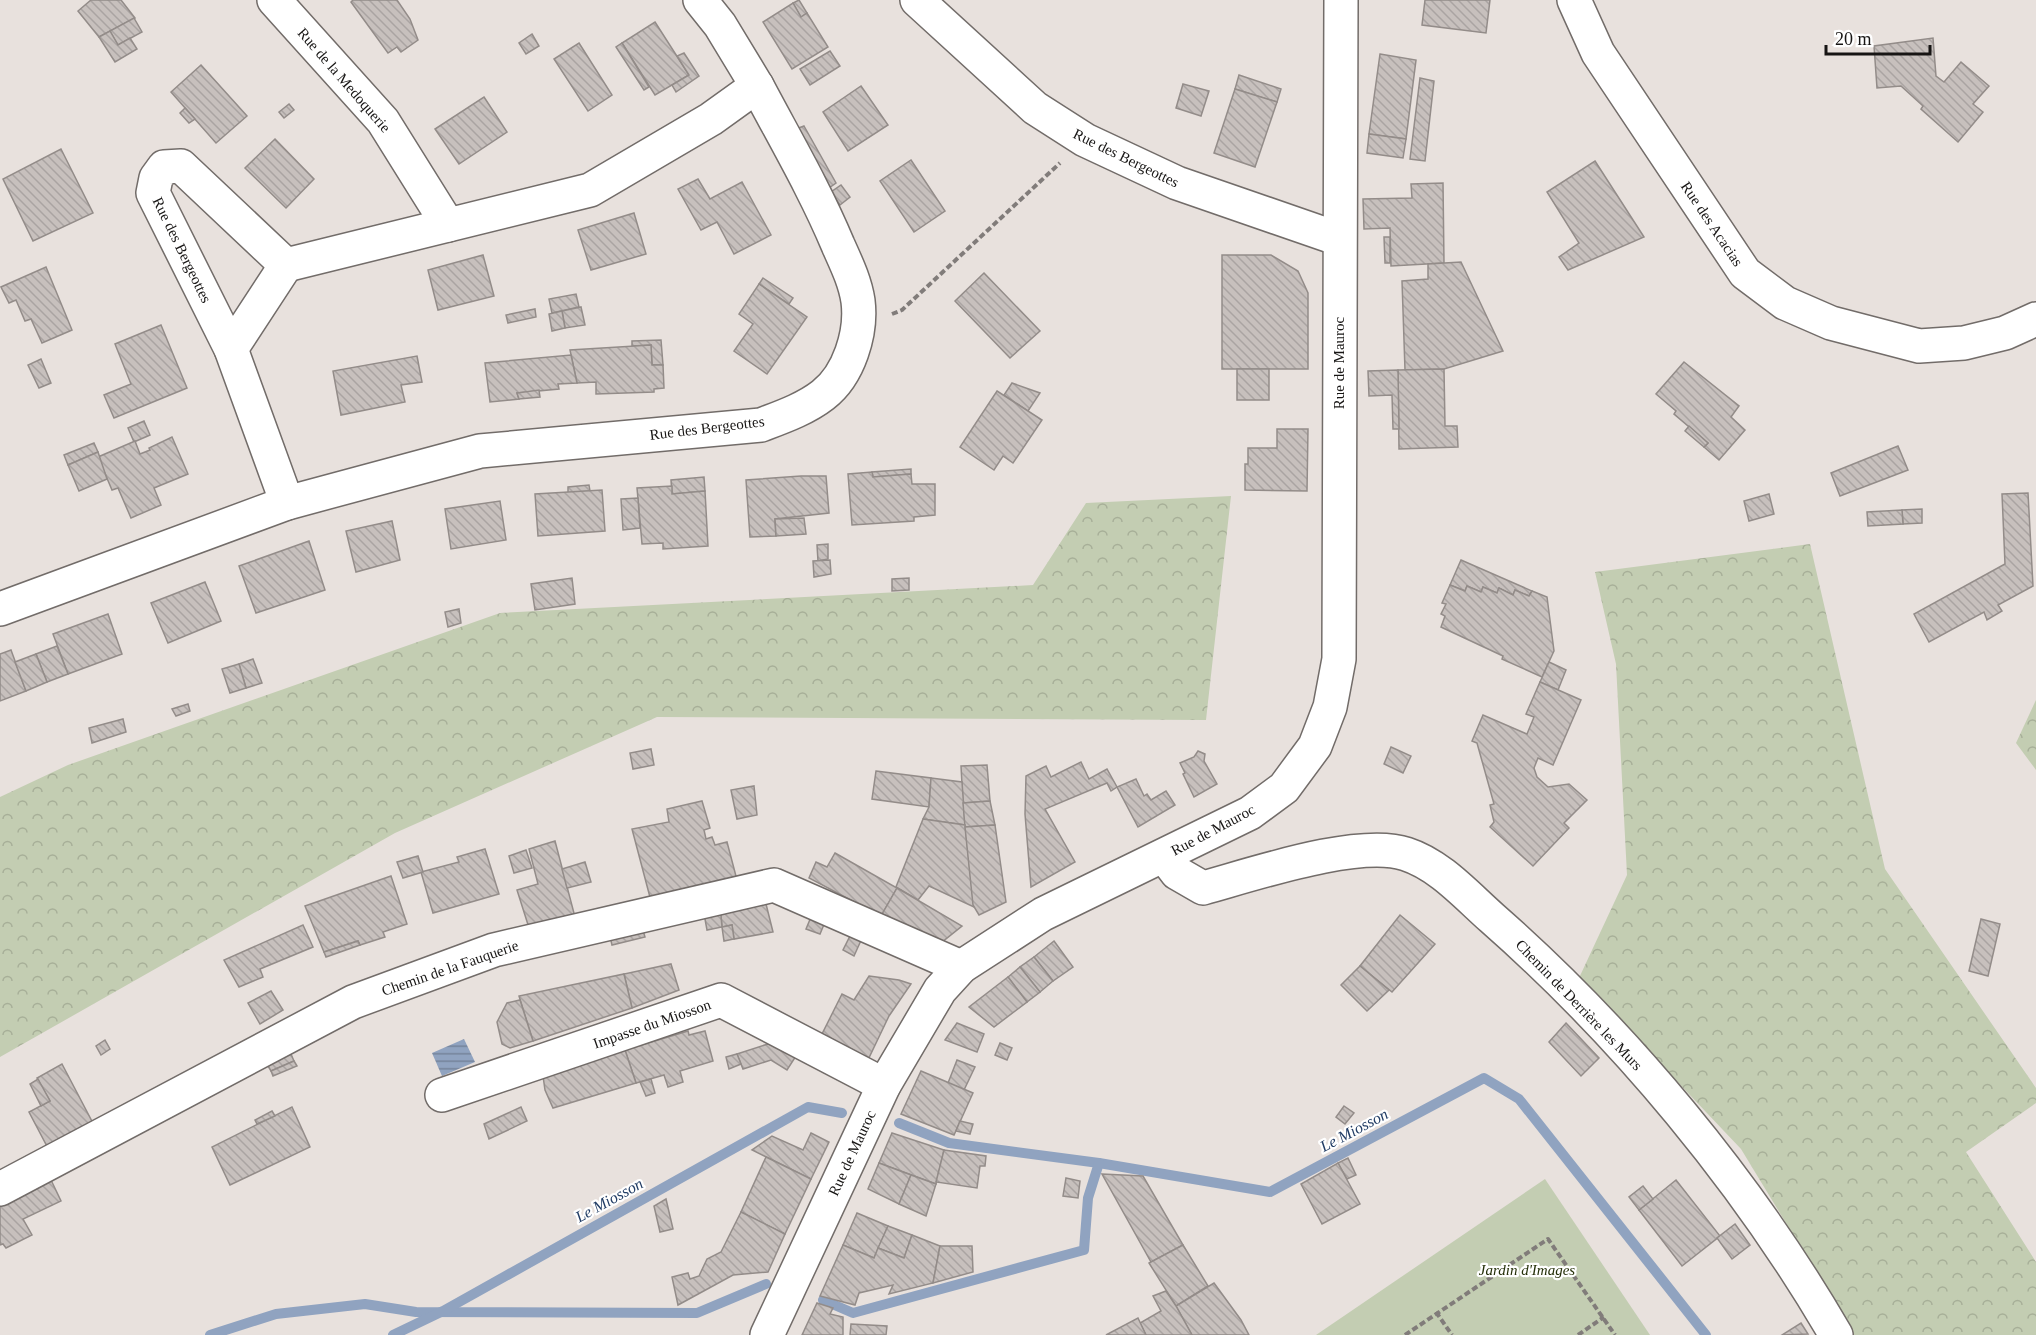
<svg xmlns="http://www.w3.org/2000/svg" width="2036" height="1335" font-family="'Times New Roman',serif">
<defs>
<pattern id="forest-crowns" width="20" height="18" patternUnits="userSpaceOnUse" patternTransform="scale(1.5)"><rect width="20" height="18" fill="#c3cdb2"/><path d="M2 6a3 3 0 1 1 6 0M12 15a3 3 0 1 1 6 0" fill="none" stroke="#a7af98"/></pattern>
<pattern id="water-rules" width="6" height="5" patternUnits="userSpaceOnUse" patternTransform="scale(1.5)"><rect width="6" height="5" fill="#90a3c0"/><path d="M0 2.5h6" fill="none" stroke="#75849b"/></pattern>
<pattern id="building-back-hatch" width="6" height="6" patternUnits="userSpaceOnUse" patternTransform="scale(1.5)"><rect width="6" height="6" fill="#c7c0bd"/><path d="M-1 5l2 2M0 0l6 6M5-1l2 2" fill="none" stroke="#aaa4a2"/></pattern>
</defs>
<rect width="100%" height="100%" fill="#e8e1dd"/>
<g fill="url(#forest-crowns)">
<path d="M1231 496 1206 720 657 717 395 833 0 1057V797L68 765 500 613 1033 585 1086 503Z"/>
<path d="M1810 544 1885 869 2036 1088V1103L1966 1152 2036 1262V1335H1854L1741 1149 1579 978 1627 875 1616 664 1595 572Z"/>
<path d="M2036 700V770L2016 743Z"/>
</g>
<path fill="#c3cdb2" d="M1545 1179 1650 1335H1316Z"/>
<path fill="url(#water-rules)" d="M464 1039 475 1062 442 1076 432 1053Z"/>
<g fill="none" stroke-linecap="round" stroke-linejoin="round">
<g stroke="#90a3c0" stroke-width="10">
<path d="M899 1123 949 1143 1099 1163 1270 1192 1484 1078 1519 1099 1706 1335"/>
<path d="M823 1300 853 1313 1084 1250 1088 1198 1099 1163"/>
<path d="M210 1335 276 1314 365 1304 416 1312 697 1313 766 1284"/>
<path d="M393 1335 443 1311 808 1107 842 1113"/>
</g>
</g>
<g fill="url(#building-back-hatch)" stroke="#938c89" stroke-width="1.5">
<path d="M91 0H121L135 18 99 37 78 11Z"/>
<path d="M353 0H397L410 19 418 40 401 52 397 47 388 53 351 2Z"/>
<path d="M799 0 807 13 801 17 793 3Z"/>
<path d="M1425 0H1490L1486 33 1422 25Z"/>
<path d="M793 3 801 17 807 13 828 47 792 69 763 22Z"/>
<path d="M134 18 142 32 118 45 110 31Z"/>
<path d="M655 22 689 75 655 95 622 43Z"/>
<path d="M110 31 118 45 130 38 137 49 115 62 99 37Z"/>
<path d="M532 34 539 46 526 54 519 43Z"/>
<path d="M1933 38 1936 76 1944 82 1961 62 1989 86 1973 104 1983 112 1958 142 1921 109 1923 106 1901 86 1877 88 1874 46Z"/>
<path d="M579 43 612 95 588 111 554 59Z"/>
<path d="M622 43 649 87 644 90 616 47Z"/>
<path d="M830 51 840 66 810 85 800 69Z"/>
<path d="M684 53 699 76 676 92 672 85 689 75 677 56Z"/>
<path d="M1380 54 1416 60 1406 139 1369 134Z"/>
<path d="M201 65 247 116 216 143 171 92Z"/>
<path d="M1239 75 1281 89 1277 102 1235 89Z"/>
<path d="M1420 78 1434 81 1425 161 1410 159Z"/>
<path d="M1183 84 1209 91 1201 116 1176 108Z"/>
<path d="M861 86 888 125 848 151 823 112Z"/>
<path d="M1235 89 1277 102 1255 167 1214 153Z"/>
<path d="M484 97 507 132 459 164 435 129Z"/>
<path d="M289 104 294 110 284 118 279 112Z"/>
<path d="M185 108 195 119 189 123 180 113Z"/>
<path d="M804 126 836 183 829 188 796 129Z"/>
<path d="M1369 134 1406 139 1403 158 1367 153Z"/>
<path d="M275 139 314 179 286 208 245 168Z"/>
<path d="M61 149 93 213 33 241 3 179Z"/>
<path d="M911 160 945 211 914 232 880 181Z"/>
<path d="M1595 161 1644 237 1568 270 1559 257 1579 243 1547 192Z"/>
<path d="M698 179 710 199 742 182 771 235 734 254 717 222 701 230 678 189Z"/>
<path d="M1443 183 1444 263 1391 266 1390 228 1364 229 1363 199 1412 198 1411 184Z"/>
<path d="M841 185 850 197 840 205 831 192Z"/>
<path d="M634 213 646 254 591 270 578 230Z"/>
<path d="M1384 237H1390V263H1385Z"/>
<path d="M483 255 494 296 438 310 428 270Z"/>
<path d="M1222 255H1271L1298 271 1308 293V369H1222Z"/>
<path d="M1461 262 1503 351 1444 369 1405 370 1402 281 1428 279V264Z"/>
<path d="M46 267 72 330 42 343 31 319 25 321 16 300 9 303 1 287Z"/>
<path d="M984 273 1040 331 1010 358 955 301Z"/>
<path d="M763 278 793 298 789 304 759 284Z"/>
<path d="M759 284 807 317 767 374 734 351 753 324 739 314Z"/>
<path d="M576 294 579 307 552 313 549 299Z"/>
<path d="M581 307 585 325 565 328 562 311Z"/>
<path d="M535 309 536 317 508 323 506 315Z"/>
<path d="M562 311 565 328 552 331 549 314Z"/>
<path d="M161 325 187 388 114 418 104 395 131 384 115 344Z"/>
<path d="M661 340 663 365H652L651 345 632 346V341Z"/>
<path d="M651 345 652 365H663L664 388 654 389V392L596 394V382L577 383 570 350Z"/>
<path d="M571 355 577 383 558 384 559 389 517 393 519 399 490 402 485 363Z"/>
<path d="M417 356 422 382 401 385 405 402 341 415 333 371Z"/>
<path d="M41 359 51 383 39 388 28 365Z"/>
<path d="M1684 362 1739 406 1731 417 1745 430 1719 460 1704 447 1708 443 1674 414 1676 411 1656 394Z"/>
<rect x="1237" y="369" width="32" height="31"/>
<path d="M1444 369 1445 426H1457L1458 447 1399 449 1398 370Z"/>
<path d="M1398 370 1399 429H1393L1392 395 1369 396 1368 371Z"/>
<path d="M1012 383 1040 393 1028 411 1004 395Z"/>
<path d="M539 390 540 397 519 399 517 393Z"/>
<path d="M997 391 1042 420 1013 463 1003 456 994 470 960 447Z"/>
<path d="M144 421 150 435 134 442 128 428Z"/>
<path d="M1689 426 1708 443 1704 447 1685 431Z"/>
<path d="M1277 429H1308L1307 491 1245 490V464H1248V448H1277Z"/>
<path d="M172 437 188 474 154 488 161 505 131 518 118 488 112 490 98 457 135 441 140 454 150 450 149 448Z"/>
<path d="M94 443 98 452 68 465 64 455Z"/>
<path d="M1898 446 1908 470 1840 496 1831 473Z"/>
<path d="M98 452 107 479 79 491 68 465Z"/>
<path d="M911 469V474L873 477 872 472Z"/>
<path d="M872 472 873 477 911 474 912 484H935V515L914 517V521L852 525 848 474Z"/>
<path d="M801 476H826L829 513 775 519 776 536 750 537 746 480Z"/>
<path d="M704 477 705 491 672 494 671 480Z"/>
<path d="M589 485 590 491 568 493V487Z"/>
<path d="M672 486V494L705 491 708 546 663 549V543L642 544 637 488Z"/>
<path d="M602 490 605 531 538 536 535 494Z"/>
<path d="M2028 493 2033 586 1998 605 2002 611 1987 620 1984 612 1929 642 1914 614 2005 564 2002 494Z"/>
<path d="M1769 494 1774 514 1749 521 1744 501Z"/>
<path d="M638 498 640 528 623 530 621 499Z"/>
<path d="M500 501 506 540 451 549 445 509Z"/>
<path d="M1922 509V523L1903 524 1902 510Z"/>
<path d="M1902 510 1903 524 1868 526 1867 512Z"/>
<path d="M804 518 806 534 776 536 775 519Z"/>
<path d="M392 521 400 560 356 572 346 531Z"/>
<path d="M309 541 325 590 256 613 239 566Z"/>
<path d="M828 544V559L818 561 817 545Z"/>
<path d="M830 560 831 574 814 577 813 561Z"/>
<path d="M1461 560 1532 591 1529 596 1515 590 1513 595 1499 588 1497 593 1483 587 1481 592 1467 586 1465 591 1450 585Z"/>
<path d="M572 578 575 604 535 610 531 584Z"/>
<path d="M909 578V590L892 591V579Z"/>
<path d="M205 582 221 621 168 643 151 603Z"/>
<path d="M1450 585 1465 591 1467 586 1481 592 1483 587 1497 593 1499 588 1513 595 1515 590 1529 596 1532 591 1547 597 1554 651 1542 677 1502 659 1503 656 1441 627 1445 616 1441 614 1446 604 1442 603Z"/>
<path d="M459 609 461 623 448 627 445 612Z"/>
<path d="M108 614 122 654 68 674 53 634Z"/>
<path d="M57 646 68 674 47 682 36 654Z"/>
<path d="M11 650 26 691 0 701V654Z"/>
<path d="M36 654 47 682 26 691 15 662Z"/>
<path d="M253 659 262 683 246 688 239 664Z"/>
<path d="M1549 662 1566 670 1558 690 1540 682Z"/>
<path d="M239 664 246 688 230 693 222 669Z"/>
<path d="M1540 682 1581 700 1553 765 1538 758 1534 768 1537 777 1548 787 1569 784 1587 800 1564 823 1569 828 1533 866 1490 827 1494 822 1490 805 1494 804 1477 743 1472 741 1483 715 1527 734 1534 717 1526 714Z"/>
<path d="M188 704 190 711 176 716 172 709Z"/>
<path d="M123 719 126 732 92 743 89 728Z"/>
<path d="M1391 747 1411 756 1403 773 1384 764Z"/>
<path d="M651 749 654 765 633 769 630 753Z"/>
<path d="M1198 751 1205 754 1204 761 1217 784 1194 797 1183 774 1185 773 1180 763 1194 757Z"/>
<path d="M1081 762 1089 779 1107 769 1117 787 1111 791 1107 783 1045 809 1075 862 1031 887 1025 814 1026 776 1046 766 1051 777Z"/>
<path d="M987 765 990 801 963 803 961 766Z"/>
<path d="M876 771 931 778 929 807 872 799Z"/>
<path d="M931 778 962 782 965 825 923 819 929 807Z"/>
<path d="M1136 779 1144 796 1147 794 1151 800 1166 791 1175 805 1138 827 1117 787Z"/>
<path d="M754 786 757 815 737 819 731 790Z"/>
<path d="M702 801 710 828 704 830 706 839 712 837 715 845 727 842 737 880 651 901 632 829 669 822 667 809Z"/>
<path d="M990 801 995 825 965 827 963 803Z"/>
<path d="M923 819 965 825 974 907 929 886 918 900 896 887Z"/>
<path d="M995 825 1006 902 979 915 973 905 965 827Z"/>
<path d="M555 841 575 917 530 931 517 890 538 884 529 849Z"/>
<path d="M485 849 499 894 433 913 421 872 459 862 457 857Z"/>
<path d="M526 850 532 868 514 873 509 856Z"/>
<path d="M835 853 897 888 881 916 809 878 816 862 827 867Z"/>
<path d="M418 856 423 872 403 878 397 862Z"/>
<path d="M585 862 591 882 567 888 562 869Z"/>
<path d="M391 876 407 924 383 932 385 937 360 945 358 941 324 952 305 906Z"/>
<path d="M897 888 962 926 937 946 881 916Z"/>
<path d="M764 896 773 932 734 939 732 925 722 927 720 905Z"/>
<path d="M720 905 722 927 707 930 703 908Z"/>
<path d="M1400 915 1435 944 1392 992 1360 966Z"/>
<path d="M811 917 825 922 820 934 806 929Z"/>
<path d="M1981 919 2000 924 1988 976 1969 971Z"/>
<path d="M641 924 645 937 612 945 609 932Z"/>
<path d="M303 925 313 947 260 969 263 977 239 987 224 960Z"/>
<path d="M732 925 734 939 724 941 722 927Z"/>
<path d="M852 932 863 936 854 956 843 950Z"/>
<path d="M358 941 360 945 326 957 324 952Z"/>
<path d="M1054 941 1073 967 1053 981 1034 957Z"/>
<path d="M1034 957 1053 981 1040 992 1020 967Z"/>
<path d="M671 964 679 990 632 1008 624 974Z"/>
<path d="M1360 966 1389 990 1367 1011 1341 985Z"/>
<path d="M1020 967 1040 992 1027 1002 1008 977Z"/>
<path d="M624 974 632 1008 533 1041 519 996Z"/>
<path d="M869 976 899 980 911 984 889 1016 866 1064 818 1042 842 994 854 1000Z"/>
<path d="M1008 977 1027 1002 994 1027 969 1007Z"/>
<path d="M271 991 283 1010 260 1024 248 1003Z"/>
<path d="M520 1000 533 1041 510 1048 502 1044 497 1022 507 1003Z"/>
<path d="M957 1023 984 1034 977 1052 945 1040Z"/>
<path d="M1566 1023 1599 1058 1581 1076 1549 1042Z"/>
<path d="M688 1031 689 1035 705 1031 713 1061 680 1071 683 1082 668 1087 664 1075 636 1083 625 1050Z"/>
<path d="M105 1040 110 1049 101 1055 96 1046Z"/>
<path d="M774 1042 796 1056 787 1070 771 1060 743 1069 737 1054Z"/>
<path d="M626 1043 629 1049 625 1050 636 1083 553 1108 545 1090 543 1076Z"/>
<path d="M1000 1043 1012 1048 1007 1060 995 1055Z"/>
<path d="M288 1047 294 1061 271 1071 265 1061Z"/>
<path d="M737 1054 741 1064 729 1069 726 1057Z"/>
<path d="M957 1060 975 1067 964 1090 948 1083Z"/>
<path d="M294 1061 297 1066 273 1076 271 1071Z"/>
<path d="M62 1064 96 1129 50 1152 29 1112 50 1101 37 1078Z"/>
<path d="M921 1071 973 1093 954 1135 901 1114Z"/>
<path d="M38 1079 50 1101 41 1106 30 1084Z"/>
<path d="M651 1079 655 1093 646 1096 640 1082Z"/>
<path d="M1344 1106 1354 1113 1345 1124 1336 1117Z"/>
<path d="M292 1107 310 1147 230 1185 212 1147Z"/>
<path d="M521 1107 527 1121 489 1139 484 1124Z"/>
<path d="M272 1111 275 1116 257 1124 255 1120Z"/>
<path d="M960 1121 973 1124 970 1134 956 1131Z"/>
<path d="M811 1133 829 1142 811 1179 752 1150 772 1136 803 1150Z"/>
<path d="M892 1133 944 1150 936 1184 879 1163Z"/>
<path d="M944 1150 986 1156 985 1166H980L977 1188 936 1182Z"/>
<path d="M766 1157 811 1179 785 1234 741 1212Z"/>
<path d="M1348 1158 1356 1175 1347 1179 1338 1163Z"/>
<path d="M879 1163 911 1175 899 1204 868 1189Z"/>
<path d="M1338 1163 1360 1204 1322 1224 1301 1184Z"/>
<path d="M1102 1174 1143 1176 1183 1245 1151 1262Z"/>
<path d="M911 1175 936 1184 926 1216 899 1204Z"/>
<path d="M1066 1178 1080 1181 1078 1198 1063 1196Z"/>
<path d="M51 1180 61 1201 23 1219 32 1235 6 1248 3 1244 0 1245V1206Z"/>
<path d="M1676 1180 1720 1236 1682 1266 1639 1210Z"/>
<path d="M1643 1186 1653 1199 1639 1210 1629 1197Z"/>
<path d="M666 1199 673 1229 660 1232 654 1206Z"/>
<path d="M741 1212 785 1234 768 1272 733 1275 678 1305 672 1277 688 1273 690 1279 699 1276 707 1259 721 1252Z"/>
<path d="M857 1213 888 1226 874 1258 843 1245Z"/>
<path d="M1735 1224 1750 1245 1732 1259 1717 1238Z"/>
<path d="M888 1226 912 1235 904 1258 878 1248Z"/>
<path d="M912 1235 940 1246 933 1283 889 1294 893 1285 859 1293 855 1305 820 1296 843 1245 874 1258 878 1248 904 1258Z"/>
<path d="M1183 1245 1208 1286 1176 1306 1149 1263Z"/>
<path d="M940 1246H972L973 1272 933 1283Z"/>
<path d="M1214 1283 1241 1320 1249 1335H1192L1176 1306Z"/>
<path d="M1166 1291 1176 1306 1192 1335H1146L1140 1323 1161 1311 1153 1296Z"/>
<path d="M817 1303 833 1308 830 1314 843 1317V1335H802Z"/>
<path d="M1138 1318 1146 1335H1106Z"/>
<path d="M1801 1323 1808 1334 1782 1335Z"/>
<path d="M851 1324 887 1326 886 1335H850Z"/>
</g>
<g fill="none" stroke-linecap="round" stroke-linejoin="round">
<defs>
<g id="street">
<path d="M274 0 383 121 448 225"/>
<path d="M917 0 1035 108 1085 140 1177 183 1339 239"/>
<path d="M1574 0 1598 53 1745 273 1785 303 1831 323 1919 346 1964 343 2005 333 2036 319"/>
<path d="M231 349 286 265"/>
<path d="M287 503 231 349 153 193 156 178 164 167 181 166 286 265 590 190 711 119 757 86 720 25 700 0"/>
<path d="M0 609 287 503 480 451 761 425C782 417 805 409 823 395 849 375 862 333 858 301 855 281 846 263 838 245 815 190 785 139 757 86"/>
<path d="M1164 856 1177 873 1203 888C1251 875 1359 838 1406 854 1440 865 1466 895 1492 918 1625 1035 1747 1182 1836 1335"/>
<path d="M442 1095 721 1000 884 1085"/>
<path d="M0 1189 353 1002 494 950 774 885 961 967"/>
</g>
<path id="secondary" d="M767 1335 884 1085 940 990 961 967 1043 914 1250 813 1284 788 1315 746 1330 707 1339 659 1341 0"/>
</defs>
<use href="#street" stroke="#726c69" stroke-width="36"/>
<use href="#secondary" stroke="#726c69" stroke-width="36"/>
<g stroke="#817c7a" stroke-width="4" stroke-dasharray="6 3" stroke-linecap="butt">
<path d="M892 314 902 310 1060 163"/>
<path d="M1436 1312 1452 1335"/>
<path d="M1405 1335 1548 1239 1615 1335"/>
<path d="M1578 1335 1604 1317"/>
</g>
<use href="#street" stroke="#fff" stroke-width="33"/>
<use href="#secondary" stroke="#fff" stroke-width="33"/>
</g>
<g text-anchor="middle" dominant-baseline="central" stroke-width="4.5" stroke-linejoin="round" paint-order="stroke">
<g font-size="15" fill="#171514" stroke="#fff">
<text transform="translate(344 80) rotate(49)">Rue de la Medoquerie</text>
<text transform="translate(1126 158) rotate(26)">Rue des Bergeottes</text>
<text transform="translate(1712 224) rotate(56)">Rue des Acacias</text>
<text transform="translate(182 250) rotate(64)">Rue des Bergeottes</text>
<text transform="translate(1339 363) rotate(-90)">Rue de Mauroc</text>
<text transform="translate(707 428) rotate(-7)">Rue des Bergeottes</text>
<text transform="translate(1213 830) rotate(-28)">Rue de Mauroc</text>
<text transform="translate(450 968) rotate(-19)">Chemin de la Fauquerie</text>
<text transform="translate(1579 1005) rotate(46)">Chemin de Derrière les Murs</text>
<text transform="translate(652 1024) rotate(-19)">Impasse du Miosson</text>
<text transform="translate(852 1153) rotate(-65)">Rue de Mauroc</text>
</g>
<g font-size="15" font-style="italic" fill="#242f08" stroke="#fff">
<text x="1527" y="1270">Jardin d'Images</text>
</g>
<g font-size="16" font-style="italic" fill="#223d65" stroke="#fff">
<text transform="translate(1354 1130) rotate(-28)">Le Miosson</text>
<text transform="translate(609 1200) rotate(-29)">Le Miosson</text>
</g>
</g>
<path d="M1826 45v9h104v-9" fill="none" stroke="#171514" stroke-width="3"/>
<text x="1835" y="45" font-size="18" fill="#171514" stroke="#ffffff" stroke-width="4.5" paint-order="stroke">20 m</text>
</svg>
